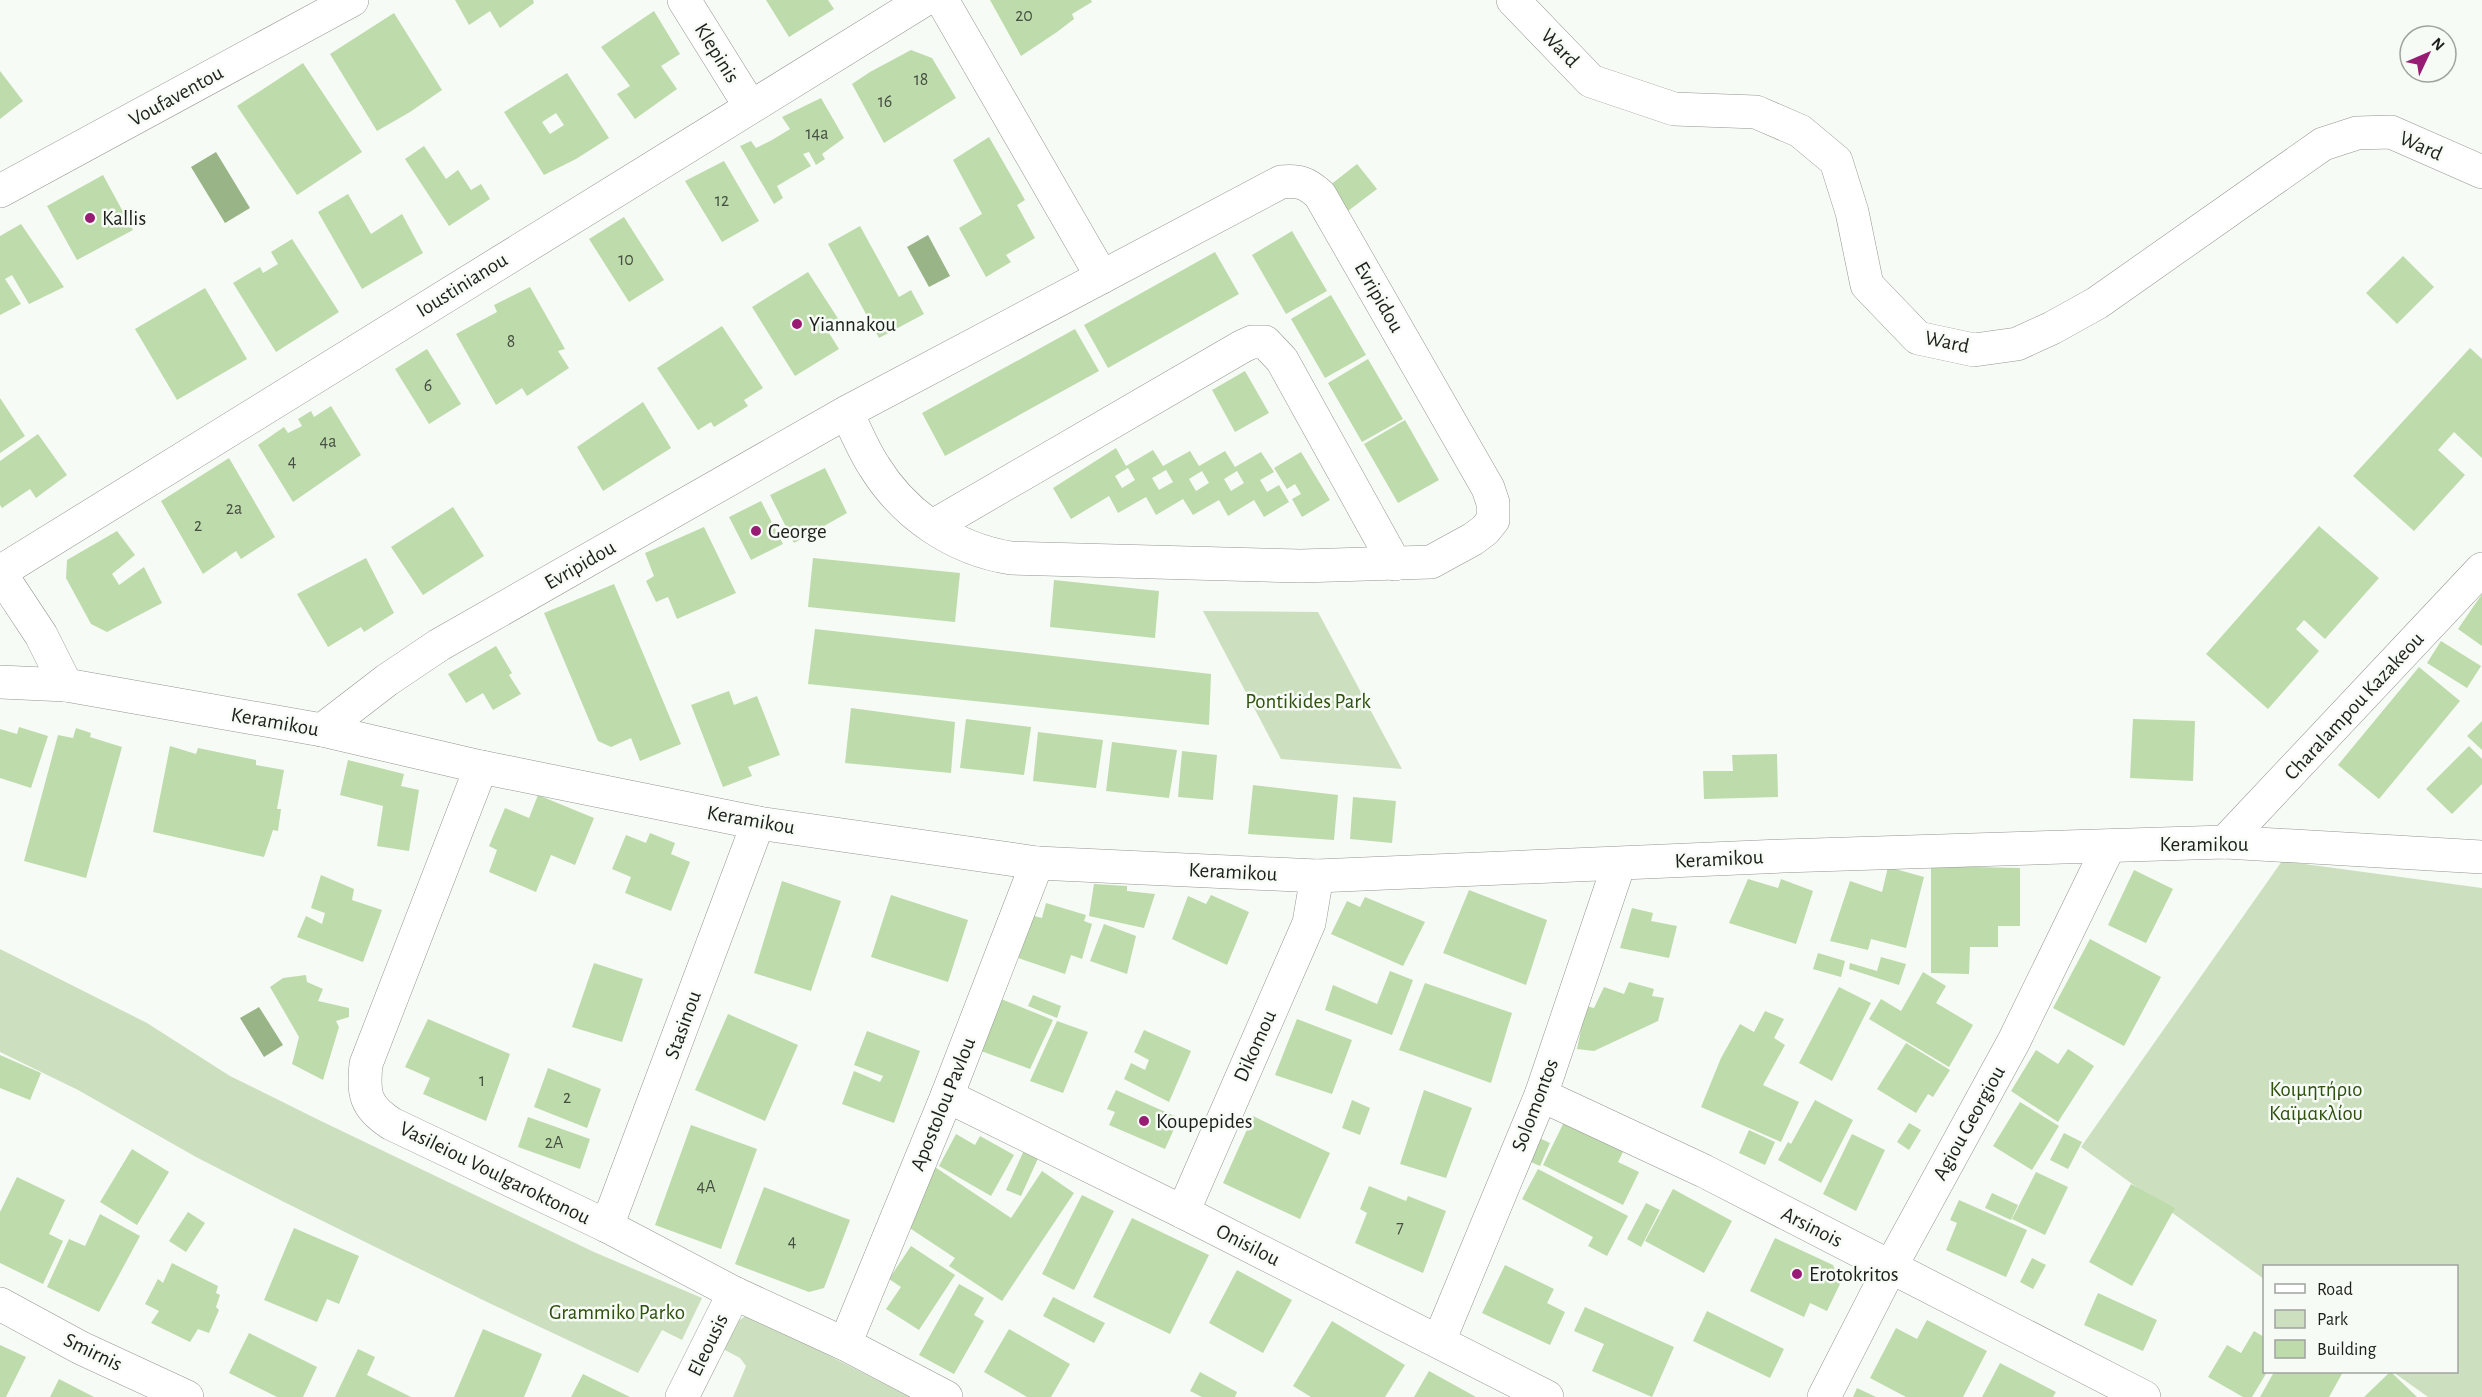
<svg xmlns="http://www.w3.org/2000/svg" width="2482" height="1397" font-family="'Alegreya Sans',sans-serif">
<rect width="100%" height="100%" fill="#f7fbf5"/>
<g fill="#cce0c0">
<path d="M1203 611 1318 612 1402 769 1281 759Z"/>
<path d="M2282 861 2482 888V1397H2428L2393 1372H2456V1266H2264V1279L2081 1147Z"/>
<path d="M0 949 147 1023 230 1076 321 1121 594 1252 702 1298 682 1340 662 1330 638 1373 489 1303 284 1202 196 1157 78 1090 0 1052Z"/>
<path d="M748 1314 910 1397H733L746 1366 740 1358 723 1349 733 1325Z"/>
</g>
<g fill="#99b587">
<path d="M216 152 250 208 225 223 191 167Z"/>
<path d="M928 235 950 276 929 287 907 247Z"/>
<path d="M259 1007 283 1045 264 1057 240 1018Z"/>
</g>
<g fill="#bedbac" fill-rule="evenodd">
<path d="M455 0H533L534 3 500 28 490 11 469 25Z"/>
<path d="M766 0H828L834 9 789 37Z"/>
<path d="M990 0H1091L1092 2 1072 14 1074 19 1057 32 1021 56Z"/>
<path d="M654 11 680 54 661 66 677 89 635 119 617 94 630 86 601 47Z"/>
<path d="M394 13 442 90 410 112 377 131 330 54Z"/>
<path d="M911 50 932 58 956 98 884 143 852 84 870 72Z"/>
<path d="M303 63 362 152 297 195 237 106Z"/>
<path d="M0 71 23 101 0 119Z"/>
<path d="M567 73 609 138 576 159 544 175 504 112ZM556 113 564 125 550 134 542 122Z"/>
<path d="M821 98 844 138 822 154 825 159 816 165 809 152 803 154 811 166 777 186 783 198 774 204 740 146 751 141 756 148 772 140 790 129 782 117Z"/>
<path d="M989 137 1025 200 1017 205 1035 238 1006 255 1011 262 986 277 959 228 982 214 953 160Z"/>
<path d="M424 146 446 179 458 170 471 190 481 184 490 199 449 226 405 159Z"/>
<path d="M724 161 759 221 722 242 685 181Z"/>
<path d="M1357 164 1377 189 1348 211 1329 186Z"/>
<path d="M103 175 133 230 77 260 47 206Z"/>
<path d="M348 194 371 234 402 214 423 253 362 289 318 212Z"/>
<path d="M624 217 664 280 629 302 589 239Z"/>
<path d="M21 224 64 287 29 304 12 275 5 279 21 304 0 315V236Z"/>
<path d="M860 226 899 297 911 290 924 314 879 338 828 244Z"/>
<path d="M1292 231 1327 291 1286 314 1252 255Z"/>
<path d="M292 239 339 312 276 352 233 283 260 267 263 273 278 264 271 252Z"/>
<path d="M1215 252 1239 294 1108 368 1084 325Z"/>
<path d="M2403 256 2434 287 2397 324 2366 293Z"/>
<path d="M808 272 839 320 826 328 839 349 795 376 752 307Z"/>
<path d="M530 287 565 349 558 351 569 368 527 396 522 388 496 405 456 334 497 312 494 305Z"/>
<path d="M205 288 247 359 177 400 135 329Z"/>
<path d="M1331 295 1366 355 1325 378 1291 319Z"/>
<path d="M722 326 763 388 744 400 748 406 714 427 711 422 698 430 657 368Z"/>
<path d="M1075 329 1099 371 945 456 922 413Z"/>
<path d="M2470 348 2482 359V458L2454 432 2438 450 2465 475 2414 531 2353 476Z"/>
<path d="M427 349 461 404 429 424 395 369Z"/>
<path d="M1368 359 1403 419 1362 442 1328 383Z"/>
<path d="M1245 371 1269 413 1235 432 1212 390Z"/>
<path d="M0 398 25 436 0 453Z"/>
<path d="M643 402 671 448 603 491 577 447Z"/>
<path d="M331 406 361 455 293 502 258 445 284 427 288 433 302 426 298 419 311 411 314 417Z"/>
<path d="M1405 420 1439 480 1398 503 1364 444Z"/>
<path d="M38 434 67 475 36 498 30 489 2 508 0 505V461Z"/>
<path d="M1116 448 1126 466 1153 450 1163 466 1190 451 1199 466 1225 451 1235 467 1261 452 1274 472 1260 480 1267 492 1279 485 1289 502 1264 517 1254 500 1228 516 1219 500 1193 515 1183 499 1156 515 1146 497 1118 513 1109 496 1071 519 1053 488ZM1128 468 1135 480 1122 488 1115 476ZM1166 470 1173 482 1159 490 1152 478ZM1202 471 1209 483 1196 491 1189 479ZM1237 471 1244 483 1231 491 1224 479Z"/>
<path d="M1301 452 1330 500 1302 517 1292 499 1301 494 1295 484 1287 489 1274 468Z"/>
<path d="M229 458 275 537 241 559 236 551 203 574 161 501Z"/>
<path d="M825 468 847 513 794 543 770 495Z"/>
<path d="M761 501 783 544 751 560 729 517Z"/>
<path d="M453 507 484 556 423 595 391 547Z"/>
<path d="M2319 526 2379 578 2325 639 2304 620 2296 629 2319 651 2268 709 2206 654Z"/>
<path d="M704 527 736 593 677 619 668 597 656 602 646 581 654 576 645 553Z"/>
<path d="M117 531 135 555 112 574 116 580 119 585 144 567 162 603 107 632 91 624 66 578 67 560Z"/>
<path d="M366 558 394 613 364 632 361 627 328 647 297 594Z"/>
<path d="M813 558 960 573 955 622 808 607Z"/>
<path d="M1054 580 1159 591 1155 638 1050 627Z"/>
<path d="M614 584 681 744 640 761 631 738 611 747 598 741 544 613Z"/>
<path d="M2482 594V646L2458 629Z"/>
<path d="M815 629 1211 674 1209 725 808 684Z"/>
<path d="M2441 641 2481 666 2467 688 2427 663Z"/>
<path d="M496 646 512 673 509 675 521 694 493 710 483 693 466 703 448 674Z"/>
<path d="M2419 667 2460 701 2379 799 2338 765Z"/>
<path d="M729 691 734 705 757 696 780 755 748 767 752 776 723 787 691 705Z"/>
<path d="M851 708 955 722 951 773 845 763Z"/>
<path d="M966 719 1031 727 1024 775 960 768Z"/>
<path d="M2133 719 2195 721 2193 781 2130 778Z"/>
<path d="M2482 721V750L2467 736Z"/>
<path d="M19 727 48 736 31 788 0 778V729L17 734Z"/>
<path d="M76 728 91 733 90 737 122 747 86 878 24 861 58 735 73 738Z"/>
<path d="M1038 732 1103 740 1096 788 1033 781Z"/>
<path d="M1112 742 1177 750 1169 798 1106 791Z"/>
<path d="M170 746 196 754 198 748 256 760V765L284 770 277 809H281L278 831 273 830 264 857 153 832Z"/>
<path d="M2469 746 2482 759V784L2452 814 2426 789Z"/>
<path d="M1182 751 1217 755 1213 800 1178 797Z"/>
<path d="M1777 754 1778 797 1704 799 1703 771H1733L1732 755Z"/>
<path d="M348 760 404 774 401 786 419 790 409 851 377 846 383 806 340 795Z"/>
<path d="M1253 785 1338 795 1334 840 1248 834Z"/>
<path d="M538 795 594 818 575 865 551 855 536 892 489 872 497 850 489 846 505 808 529 818Z"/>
<path d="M1353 797 1396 801 1392 843 1350 839Z"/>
<path d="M650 833 675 843 671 854 690 862 671 911 625 893 631 877 612 869 626 835 646 843Z"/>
<path d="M1931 866 2020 868V926H1998V947H1970L1969 974 1931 973Z"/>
<path d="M1888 867 1924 877 1906 948 1871 939 1868 950 1830 941 1850 881 1882 892Z"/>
<path d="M2134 870 2173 889 2146 943 2108 925Z"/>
<path d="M321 875 354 889 352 900 382 910 363 962 297 937 306 916 322 924 325 913 311 908Z"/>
<path d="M1748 879 1778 888 1781 879 1813 891 1796 944 1729 923Z"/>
<path d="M782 881 841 901 811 991 754 973Z"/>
<path d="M1094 884 1127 886V891L1155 894 1144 928 1089 916Z"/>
<path d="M1469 890 1547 920 1526 985 1443 953Z"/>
<path d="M891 895 968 920 948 982 871 957Z"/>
<path d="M1211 895 1249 912 1227 965 1172 939 1188 896 1206 904Z"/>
<path d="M1365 897 1425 922 1403 966 1331 934 1347 901 1360 907Z"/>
<path d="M1046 903 1086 915 1084 921 1092 924 1082 959 1071 955 1065 974 1018 958 1030 915 1042 918Z"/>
<path d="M1632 908 1653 913 1651 921 1677 926 1669 958 1620 948Z"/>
<path d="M1104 924 1136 936 1127 974 1090 961Z"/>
<path d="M2090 939 2161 977 2124 1046 2053 1008Z"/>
<path d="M1818 953 1845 961 1841 977 1813 969Z"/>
<path d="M1881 957 1906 964 1899 985 1849 969 1850 963 1877 971Z"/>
<path d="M594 963 643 979 622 1042 572 1027Z"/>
<path d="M1390 971 1413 980 1392 1035 1325 1010 1333 985 1377 1004Z"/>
<path d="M1923 972 1946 986 1936 1003 1973 1025 1949 1067 1869 1019 1881 999 1901 1011Z"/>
<path d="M306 975 307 982 323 989 318 1001 349 1008V1017L336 1021 339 1027 323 1080 292 1064 299 1037 270 987 283 978Z"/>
<path d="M1629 982 1654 989 1652 996 1664 998 1658 1021 1594 1051 1577 1049 1586 1006 1594 1008 1604 987 1624 994Z"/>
<path d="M1425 983 1512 1013 1491 1083 1399 1050Z"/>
<path d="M1839 987 1871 1003 1832 1081 1799 1063Z"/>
<path d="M1033 995 1061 1006 1057 1018 1028 1006Z"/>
<path d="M1001 999 1053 1020 1030 1069 981 1051Z"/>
<path d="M1765 1011 1784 1019 1774 1038 1785 1045 1763 1085 1799 1102 1781 1142 1701 1107 1721 1058 1740 1024 1754 1032Z"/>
<path d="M728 1014 798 1045 765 1121 695 1090Z"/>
<path d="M428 1019 510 1054 486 1121 423 1094 430 1078 405 1067Z"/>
<path d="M1297 1019 1352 1040 1332 1094 1275 1075Z"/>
<path d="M1057 1021 1088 1032 1063 1093 1030 1081Z"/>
<path d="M1144 1030 1191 1051 1169 1102 1124 1079 1131 1063 1145 1070 1149 1060 1134 1052Z"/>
<path d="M867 1031 920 1051 894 1123 842 1104 854 1071 880 1082 883 1076 854 1065Z"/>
<path d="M1906 1043 1950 1070 1933 1097 1928 1094 1916 1113 1877 1089Z"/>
<path d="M2068 1049 2094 1066 2058 1122 2011 1091 2036 1050 2058 1064Z"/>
<path d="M0 1055 41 1073 30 1100 0 1088Z"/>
<path d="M548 1068 601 1089 587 1128 534 1107Z"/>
<path d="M1116 1090 1179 1118 1165 1149 1109 1125 1115 1112 1107 1109Z"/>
<path d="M1424 1090 1472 1108 1446 1178 1400 1164Z"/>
<path d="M1352 1100 1370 1108 1360 1135 1342 1128Z"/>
<path d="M1815 1100 1853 1120 1821 1183 1778 1160 1788 1142 1791 1144Z"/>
<path d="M2020 1102 2059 1126 2032 1170 1993 1146Z"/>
<path d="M1253 1116 1330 1153 1300 1219 1223 1183Z"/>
<path d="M528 1117 590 1139 580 1169 518 1147Z"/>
<path d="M1566 1118 1625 1148 1618 1162 1639 1172 1623 1205 1543 1165Z"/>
<path d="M1909 1123 1921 1130 1909 1150 1897 1142Z"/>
<path d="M691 1125 757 1149 721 1249 655 1225Z"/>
<path d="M1749 1130 1775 1142 1765 1165 1739 1153Z"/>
<path d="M2064 1133 2082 1142 2068 1169 2050 1160Z"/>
<path d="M956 1134 975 1145 980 1136 1014 1155 991 1196 939 1166Z"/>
<path d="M1852 1134 1885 1150 1856 1211 1823 1194Z"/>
<path d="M1533 1135 1550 1143 1540 1166 1522 1158Z"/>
<path d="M1025 1148 1040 1154 1021 1196 1006 1190Z"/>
<path d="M132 1149 169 1172 137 1225 100 1202Z"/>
<path d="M932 1165 1011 1218 1042 1171 1074 1193 1002 1301 949 1266 955 1258 896 1219Z"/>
<path d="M1538 1169 1628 1216 1607 1256 1588 1246 1593 1237 1522 1199Z"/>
<path d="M2036 1172 2068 1187 2045 1235 2012 1219Z"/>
<path d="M17 1177 65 1200 49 1234 63 1241 43 1284 0 1263V1212Z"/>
<path d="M2131 1184 2175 1208 2132 1286 2089 1262Z"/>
<path d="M1369 1186 1406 1201 1408 1196 1446 1211 1423 1273 1355 1243 1367 1213 1360 1209Z"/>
<path d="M764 1187 850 1220 824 1288 809 1292 735 1264Z"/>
<path d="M1673 1189 1732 1221 1704 1273 1645 1241Z"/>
<path d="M1992 1193 2018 1205 2011 1220 1985 1208Z"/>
<path d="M1082 1195 1114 1211 1074 1290 1042 1274Z"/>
<path d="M1959 1200 2027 1230 2006 1277 1946 1250 1957 1223 1950 1220Z"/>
<path d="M1646 1203 1660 1210 1641 1247 1627 1239Z"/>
<path d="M188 1212 205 1223 186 1252 169 1241Z"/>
<path d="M100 1214 140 1236 99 1312 47 1287 69 1239 85 1246Z"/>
<path d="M1132 1218 1209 1255 1170 1334 1093 1297Z"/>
<path d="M294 1228 359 1256 339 1304 327 1299 317 1322 264 1300Z"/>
<path d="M1775 1238 1833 1265 1840 1284 1827 1311 1810 1303 1804 1317 1750 1291Z"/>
<path d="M911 1246 955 1275 919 1330 886 1309 901 1287 889 1279Z"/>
<path d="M2032 1258 2046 1265 2033 1289 2020 1282Z"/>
<path d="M172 1263 218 1286 216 1293 220 1295 216 1307 219 1310 209 1333 198 1329 190 1342 151 1323 159 1311 145 1304 158 1279 163 1283Z"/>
<path d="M1505 1265 1554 1289 1547 1303 1565 1312 1550 1345 1482 1313Z"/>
<path d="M1237 1270 1292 1300 1263 1353 1209 1323Z"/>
<path d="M959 1284 984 1298 974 1315 984 1321 954 1374 919 1355Z"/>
<path d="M2098 1293 2157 1320 2143 1351 2084 1325Z"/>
<path d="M1053 1297 1105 1323 1094 1343 1043 1316Z"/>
<path d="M1585 1307 1674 1347 1652 1397 1592 1371 1604 1344 1574 1331Z"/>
<path d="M1707 1311 1784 1349 1770 1378 1693 1341Z"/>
<path d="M1927 1320 1987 1351 1963 1397H1906L1870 1378 1896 1328 1917 1339Z"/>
<path d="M1332 1321 1405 1365 1385 1397H1311L1293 1386Z"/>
<path d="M483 1329 542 1354 524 1397H454Z"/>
<path d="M1009 1329 1070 1364 1051 1397H1027L984 1372Z"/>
<path d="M2254 1331 2264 1337V1372H2267L2252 1397H2243L2208 1377 2227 1345 2241 1353Z"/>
<path d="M249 1333 317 1367 303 1397H277L229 1373Z"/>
<path d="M0 1345 26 1357 6 1397H0Z"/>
<path d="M358 1349 375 1357 367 1375 411 1397H335Z"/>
<path d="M2000 1363 2056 1392 2053 1397H1982Z"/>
<path d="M1429 1371 1476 1397H1414Z"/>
<path d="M1200 1372 1237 1392 1235 1397H1202L1190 1391Z"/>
<path d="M2274 1372H2343L2329 1397H2260Z"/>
<path d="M2390 1372H2391L2417 1397H2364Z"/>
<path d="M583 1374 630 1397H571Z"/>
<path d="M59 1379 94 1397H50Z"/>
<path d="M1857 1388 1876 1397H1853Z"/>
</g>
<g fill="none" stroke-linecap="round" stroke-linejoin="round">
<defs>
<g id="minor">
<path d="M684 0 750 106"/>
<path d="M942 0 1102 277"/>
<path d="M1513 0 1591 81 1674 109 1756 112 1800 131 1836 161 1852 212 1867 285 1918 338 1974 350 2017 344 2052 328 2097 303 2323 144 2357 133 2391 132 2482 172"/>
<path d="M0 191 352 0"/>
<path d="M933 526 1243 346 1252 342H1265L1282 360 1395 564"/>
<path d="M0 572 924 0"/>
<path d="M0 573 41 635 66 685"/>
<path d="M0 682 66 685 322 730 481 767 758 823 1037 863 1317 876 1783 856 2225 842 2482 857"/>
<path d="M322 730 387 680 439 645 847 412 1281 182C1299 180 1307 183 1320 195L1488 488 1493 503V520L1485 530 1473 539 1431 562 1301 566 1011 558C954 549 904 515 874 466 863 449 855 430 847 412"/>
<path d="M481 767 366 1064C363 1094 365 1107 392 1124L607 1226 734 1293 845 1344 946 1397"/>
<path d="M2225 842 2482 569"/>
<path d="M1541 1095 1704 1171 2144 1397"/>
<path d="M947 1096 1183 1212 1547 1397"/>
<path d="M1183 1212 1309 923 1317 876"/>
<path d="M607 1226 758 823"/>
<path d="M0 1304 81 1348 187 1397"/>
<path d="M1439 1341 1541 1095 1619 864"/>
<path d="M845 1344 947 1096 1037 863"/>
<path d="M682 1397 734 1293"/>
<path d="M1824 1397 1890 1268 2014 1041 2109 846"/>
</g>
</defs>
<use href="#minor" stroke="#939691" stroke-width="34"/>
<use href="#minor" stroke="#fff" stroke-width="33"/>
</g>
<g fill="#991c74" stroke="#f7fbf5" stroke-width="2">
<circle cx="90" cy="218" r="6"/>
<circle cx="797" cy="324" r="6"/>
<circle cx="756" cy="531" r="6"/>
<circle cx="1144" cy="1121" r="6"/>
<circle cx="1797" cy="1274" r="6"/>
</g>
<g text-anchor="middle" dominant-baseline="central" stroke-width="5" stroke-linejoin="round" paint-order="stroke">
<g font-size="18" fill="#454e40">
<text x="1024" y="16">20</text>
<text x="921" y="80">18</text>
<text x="885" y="102">16</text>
<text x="817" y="134">14a</text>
<text x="722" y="201">12</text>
<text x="626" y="260">10</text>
<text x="511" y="342">8</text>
<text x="428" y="386">6</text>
<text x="328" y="442">4a</text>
<text x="292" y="462">4</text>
<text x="234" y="509">2a</text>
<text x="198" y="526">2</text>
<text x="482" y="1081">1</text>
<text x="567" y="1098">2</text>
<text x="554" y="1143">2A</text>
<text x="706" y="1187">4A</text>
<text x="1400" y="1228">7</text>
<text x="792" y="1242">4</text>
</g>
<g font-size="21" fill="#1d1f1c" stroke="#f7fbf5">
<text transform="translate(1560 48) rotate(46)">Ward</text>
<text transform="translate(717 53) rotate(58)">Klepinis</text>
<text transform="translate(176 96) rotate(-29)">Voufaventou</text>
<text transform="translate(2421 146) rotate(24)">Ward</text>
<text transform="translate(462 285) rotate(-32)">Ioustinianou</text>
<text transform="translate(1379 297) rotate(60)">Evripidou</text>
<text transform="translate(1947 342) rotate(12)">Ward</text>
<text transform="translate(580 565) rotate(-30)">Evripidou</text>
<text transform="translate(2354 706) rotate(-47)">Charalampou Kazakeou</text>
<text transform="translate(275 722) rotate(10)">Keramikou</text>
<text transform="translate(751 820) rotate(10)">Keramikou</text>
<text x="2204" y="844">Keramikou</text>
<text transform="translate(1719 859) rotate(-3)">Keramikou</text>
<text transform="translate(1233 872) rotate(3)">Keramikou</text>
<text transform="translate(683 1025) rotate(-70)">Stasinou</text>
<text transform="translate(1255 1046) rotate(-66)">Dikomou</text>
<text transform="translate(943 1104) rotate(-68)">Apostolou Pavlou</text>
<text transform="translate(1535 1105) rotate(-69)">Solomontos</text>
<text transform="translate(1969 1123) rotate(-61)">Agiou Georgiou</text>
<text transform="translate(495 1173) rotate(26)">Vasileiou Voulgaroktonou</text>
<text transform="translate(1812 1227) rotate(27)">Arsinois</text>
<text transform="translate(1248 1245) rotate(27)">Onisilou</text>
<text transform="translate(708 1345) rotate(-64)">Eleousis</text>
<text transform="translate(93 1352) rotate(26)">Smirnis</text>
</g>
<g font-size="21" fill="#1d1f1c" stroke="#f7fbf5" text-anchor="start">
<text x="102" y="218">Kallis</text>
<text x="809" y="324">Yiannakou</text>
<text x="768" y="531">George</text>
<text x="1156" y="1121">Koupepides</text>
<text x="1809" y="1274">Erotokritos</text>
</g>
<g font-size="21" fill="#2e510e" stroke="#f7fbf5">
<text x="1308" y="701">Pontikides Park</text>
<text x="2316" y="1089">Κοιμητήριο<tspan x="2316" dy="24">Καϊμακλίου</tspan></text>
<text x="617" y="1312">Grammiko Parko</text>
</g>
</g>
<rect x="2263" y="1265" width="195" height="108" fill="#f7fbf5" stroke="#a0a39e" stroke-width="1.5"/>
<rect x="2275" y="1284" width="30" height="9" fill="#ffffff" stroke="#a0a39e" stroke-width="1.5"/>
<text x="2317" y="1295" font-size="18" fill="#1d1f1c">Road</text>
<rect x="2275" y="1310" width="30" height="18" fill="#cce0c0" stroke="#a0a39e" stroke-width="1.5"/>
<text x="2317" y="1325" font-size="18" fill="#1d1f1c">Park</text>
<rect x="2275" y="1340" width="30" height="18" fill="#bedbac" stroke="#a0a39e" stroke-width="1.5"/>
<text x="2317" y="1355" font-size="18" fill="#1d1f1c">Building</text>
<g transform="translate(2428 54) rotate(46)"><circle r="28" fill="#f7fbf5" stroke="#a0a39e" stroke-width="1.5"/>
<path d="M0-4.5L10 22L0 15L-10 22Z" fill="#991c74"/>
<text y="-9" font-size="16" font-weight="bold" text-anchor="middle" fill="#1d1f1c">N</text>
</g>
</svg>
